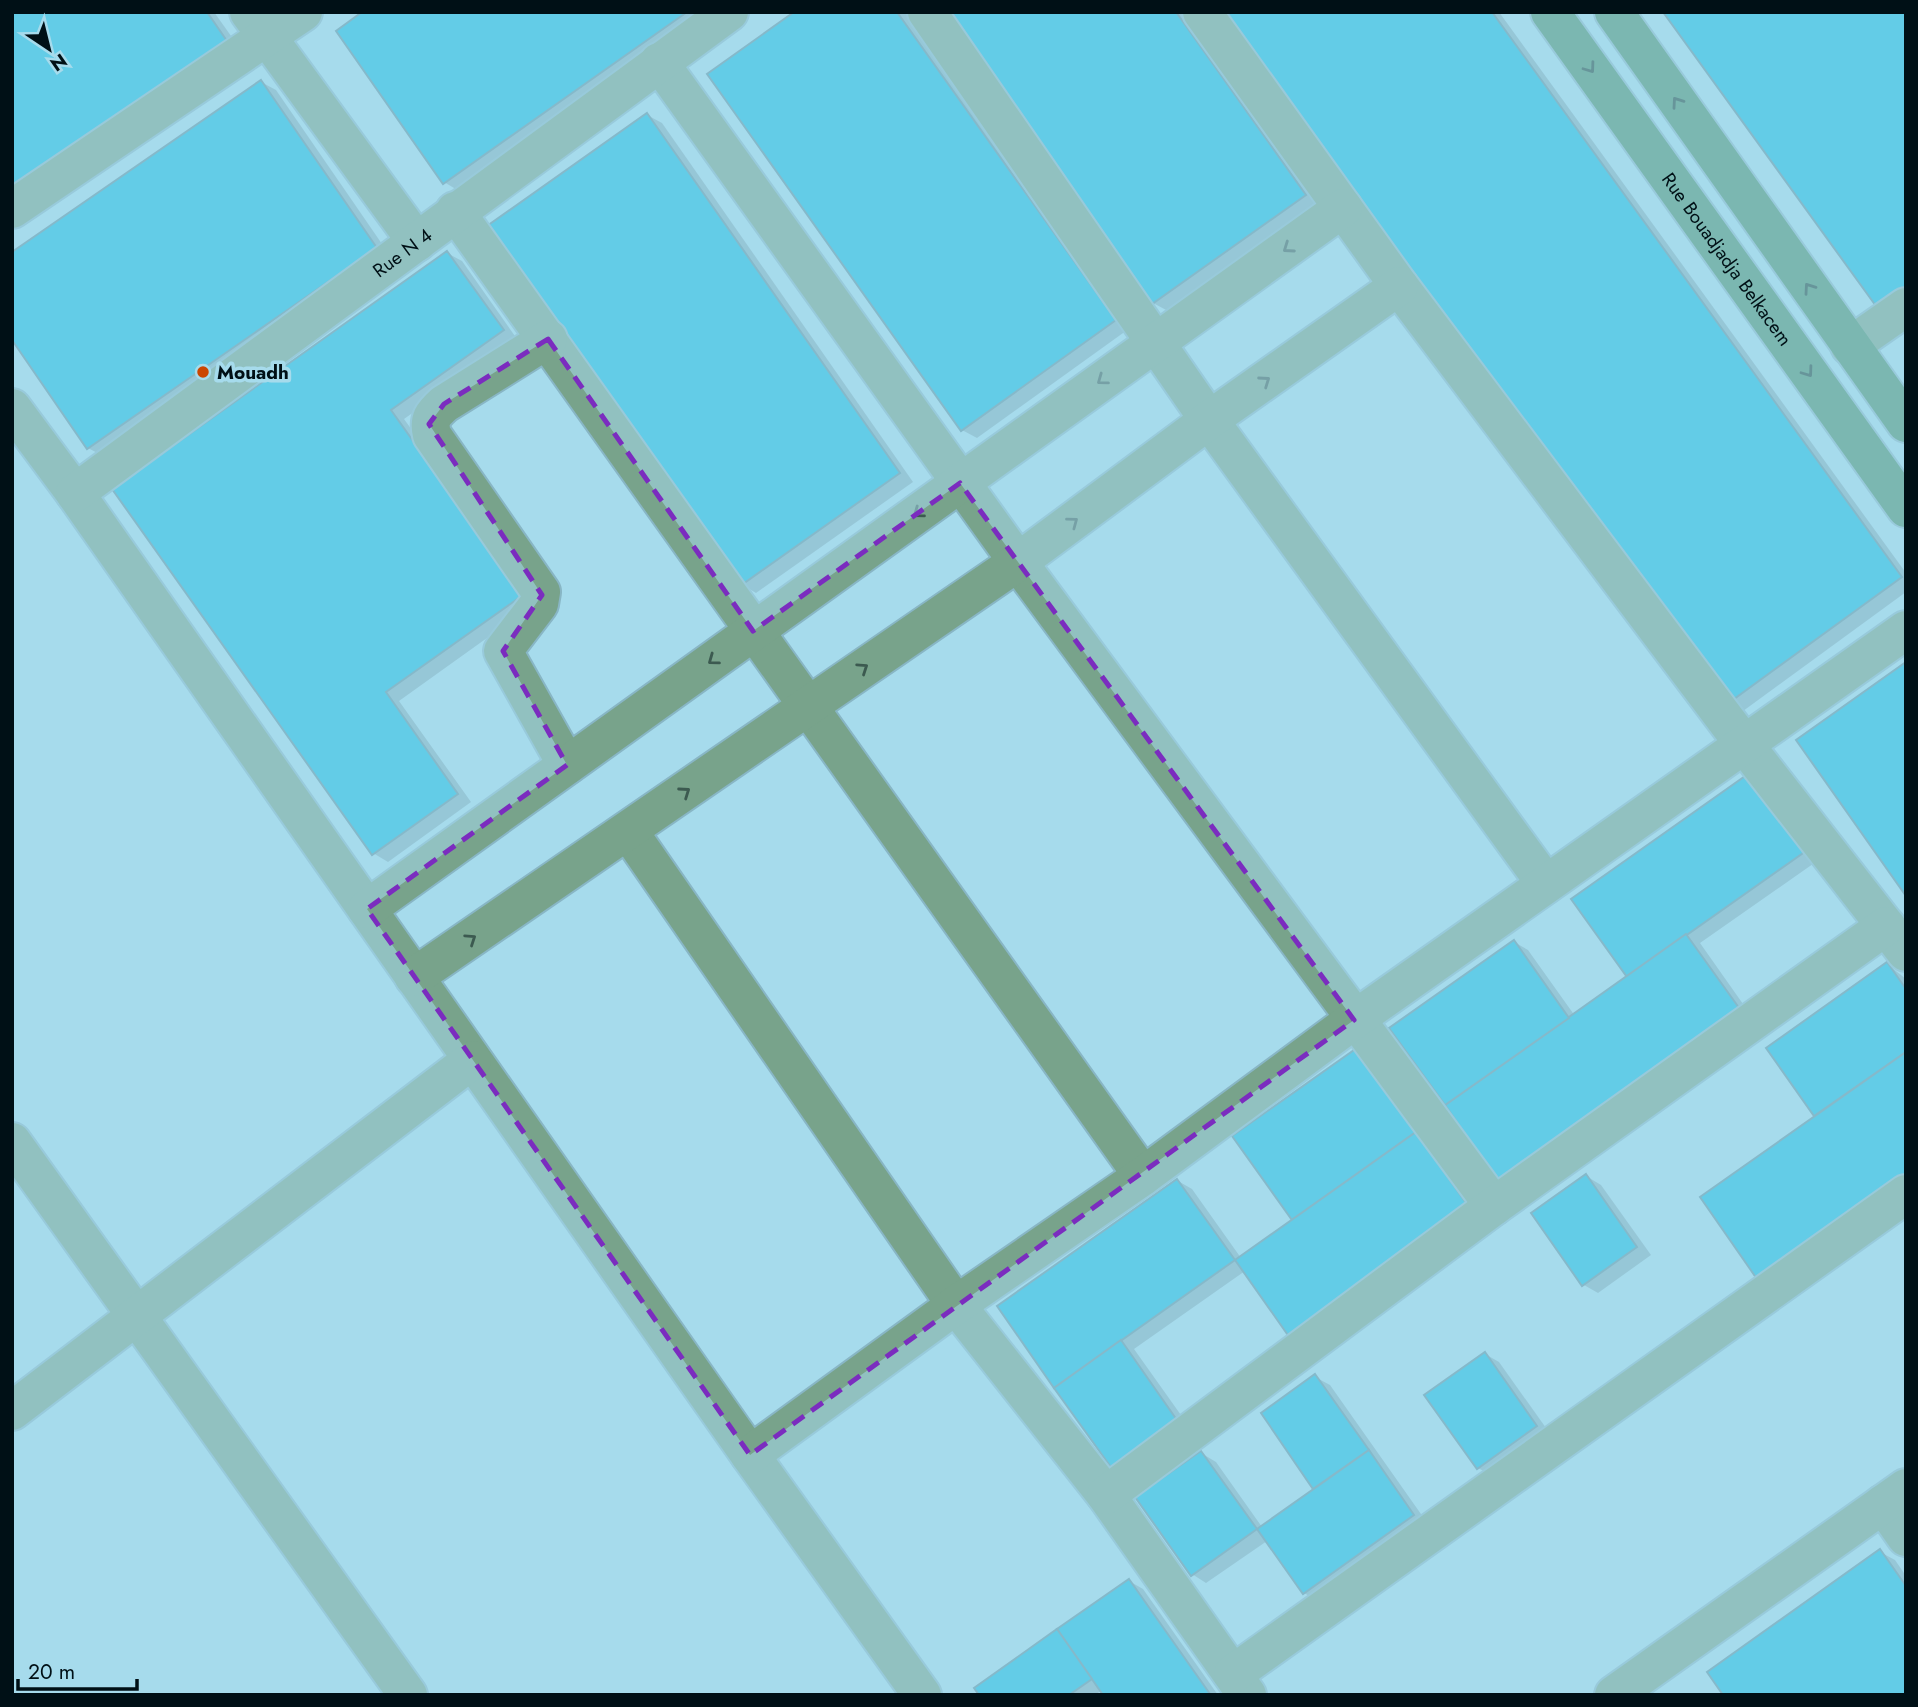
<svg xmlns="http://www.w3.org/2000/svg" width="1918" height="1707" font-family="Jost,sans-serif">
<rect width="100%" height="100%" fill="#a6dbec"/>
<g fill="#0003">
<path d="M12 12H214L241 50Z"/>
<path d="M365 12H713L459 191 444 182Z"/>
<path d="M797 12H905L1130 328 977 438 962 430Z"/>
<path d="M946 12H1184L1320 203 1168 311 1153 303Z"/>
<path d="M1221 12H1499L1906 573V592L1739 714Z"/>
<path d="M261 82 276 90 391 257 103 456 88 448Z"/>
<path d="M647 115 662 123 913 482 756 593 741 584Z"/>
<path d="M447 253 462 261 517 339 404 419 536 603 399 701 471 802 388 862 373 853 115 490Z"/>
<path d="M1751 774 1820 859 1700 943 1755 1021 1515 1191 1514 942 1528 950 1575 1016 1629 977Z"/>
<path d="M1887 964 1906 979V1192L1817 1117 1768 1048Z"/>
<path d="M1357 1050 1484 1219 1245 1271 1134 1349 1193 1432 1000 1307 1178 1181 1192 1189 1241 1258 1294 1220Z"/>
<path d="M1586 1176 1601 1185 1651 1255 1598 1293 1584 1285Z"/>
<path d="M1485 1354 1499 1362 1551 1435 1493 1476 1478 1468Z"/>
<path d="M1315 1377 1330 1385 1428 1524 1318 1601 1304 1593 1267 1541 1206 1583 1192 1574 1201 1453 1216 1462 1262 1527 1316 1490 1263 1414Z"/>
<path d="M1880 1552 1895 1560 1906 1576V1695Z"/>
<path d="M1129 1581 1143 1589 1218 1695H1106L1102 1690 1095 1695H982Z"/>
</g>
<g fill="#13bae0" stroke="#5e91a1" stroke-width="2">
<path d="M12 12H207L227 41 12 191Z"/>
<path d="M362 12H687L443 184 336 31Z"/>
<path d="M794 12H897L1116 320 961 431 707 74Z"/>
<path d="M944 12H1176L1306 195 1152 304Z"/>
<path d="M1219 12H1492L1902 577 1723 707Z"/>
<path d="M1663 12H1906V296L1881 313Z"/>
<path d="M261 80 377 248 87 449 12 340V252Z"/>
<path d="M647 113 900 473 740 586 487 226Z"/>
<path d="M447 251 504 330 391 410 523 595 386 692 458 794 372 855 112 489Z"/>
<path d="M1906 662V896L1796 740Z"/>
<path d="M1751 772 1806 851 1627 977 1571 899Z"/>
<path d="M1686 934 1742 1012 1499 1183 1445 1105Z"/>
<path d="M1514 940 1569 1018 1445 1105 1389 1028Z"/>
<path d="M1887 962 1906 989V1052L1814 1116 1766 1048Z"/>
<path d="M1357 1048 1416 1132 1292 1220 1232 1136Z"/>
<path d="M1906 1052V1174L1757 1279 1700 1197Z"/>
<path d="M1416 1132 1471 1210 1290 1338 1235 1260Z"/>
<path d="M1586 1174 1637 1247 1582 1286 1531 1213Z"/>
<path d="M1177 1179 1235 1260 1054 1388 997 1306Z"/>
<path d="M1121 1340 1179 1423 1113 1470 1054 1388Z"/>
<path d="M1485 1352 1537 1426 1477 1469 1424 1395Z"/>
<path d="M1315 1374 1369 1450 1313 1489 1261 1413Z"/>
<path d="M1369 1450 1414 1515 1303 1594 1257 1529Z"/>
<path d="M1201 1451 1257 1529 1191 1576 1135 1497Z"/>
<path d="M1880 1549 1906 1586V1695H1723L1707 1672Z"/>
<path d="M1129 1579 1210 1694 1103 1695 1057 1629Z"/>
<path d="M1057 1629 1092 1679 1069 1695H979L974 1688Z"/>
</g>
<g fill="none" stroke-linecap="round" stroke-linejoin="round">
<defs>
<g id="street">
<path d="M249 12 417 242"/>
<path d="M927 12 1209 420 1546 884"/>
<path d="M1202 12 1399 286 1744 744 1906 952"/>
<path d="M659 62 1018 562 1494 1206"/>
<path d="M12 209 303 12"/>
<path d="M455 211 1143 1176"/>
<path d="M548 339 444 404C433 414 428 419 432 435L541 592 539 604 503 651 567 765"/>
<path d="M1850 346 1906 307"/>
<path d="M12 408 75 493 750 1455 922 1695"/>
<path id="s1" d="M75 493 729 12"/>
<path d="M629 832 956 1305 1106 1495 1247 1695"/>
<path d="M367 909 1343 208"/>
<path d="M414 977 1018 562 1209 420 1399 286"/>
<path d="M12 1142 408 1695"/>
<path d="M12 1411 472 1060"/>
<path d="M750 1455 956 1305 1143 1176 1354 1020 1906 630"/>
<path d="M1106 1495 1494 1206 1886 926"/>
<path d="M1883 1504 1906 1537"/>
<path d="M1233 1674 1906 1194"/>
<path d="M1614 1695 1906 1488"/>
</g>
<g id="secondary">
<path id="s2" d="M1550 12 1906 508"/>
<path d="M1614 12 1906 423"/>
</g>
</defs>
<use href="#street" stroke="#88b6c5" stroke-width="42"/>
<use href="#secondary" stroke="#88b6c5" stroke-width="42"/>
<use href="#street" stroke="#78a38b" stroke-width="38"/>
<use href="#secondary" stroke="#478c69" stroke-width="38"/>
</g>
<defs><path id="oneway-chevron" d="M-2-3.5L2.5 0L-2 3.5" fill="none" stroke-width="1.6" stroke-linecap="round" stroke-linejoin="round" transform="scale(1.75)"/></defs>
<g stroke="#1c4237">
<use href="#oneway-chevron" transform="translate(1590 68) rotate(54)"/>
<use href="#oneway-chevron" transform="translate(1677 102) rotate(-125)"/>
<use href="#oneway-chevron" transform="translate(1809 288) rotate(-125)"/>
<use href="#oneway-chevron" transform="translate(1808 372) rotate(54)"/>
</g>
<g stroke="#3c5a50">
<use href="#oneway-chevron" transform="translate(1288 248) rotate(145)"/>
<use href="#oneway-chevron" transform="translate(1102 380) rotate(144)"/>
<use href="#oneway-chevron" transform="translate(1265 381) rotate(-35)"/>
<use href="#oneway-chevron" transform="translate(918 513) rotate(144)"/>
<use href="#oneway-chevron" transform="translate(1073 522) rotate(-37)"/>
<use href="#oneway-chevron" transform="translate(713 660) rotate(144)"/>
<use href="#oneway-chevron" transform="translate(863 668) rotate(-34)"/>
<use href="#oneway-chevron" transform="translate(685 792) rotate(-35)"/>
<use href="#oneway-chevron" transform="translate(471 939) rotate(-34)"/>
</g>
<path d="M0 0H1918V1707H0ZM548 339 753 631 960 483 1354 1020 750 1455 367 909 567 765 503 651 542 595 429 424 444 404Z" fill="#a6dbec" fill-opacity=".55" fill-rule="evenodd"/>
<path fill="none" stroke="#7b2cbf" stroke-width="5" stroke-dasharray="14 9" stroke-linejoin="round" d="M548 339 753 631 960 483 1354 1020 750 1455 367 909 567 765 503 651 542 595 429 424 444 404Z"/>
<circle fill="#cb4601" stroke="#a6dbec" stroke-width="2.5" cx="203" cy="372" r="7"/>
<g text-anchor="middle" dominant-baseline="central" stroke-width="7" stroke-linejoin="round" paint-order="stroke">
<g font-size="19" fill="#001016" stroke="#a6dbec">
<text stroke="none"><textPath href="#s1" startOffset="406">Rue N 4</textPath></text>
<text stroke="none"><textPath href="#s2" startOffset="304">Rue Bouadjadja Belkacem</textPath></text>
</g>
<g font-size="19" font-weight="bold" fill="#001016" stroke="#a6dbec" text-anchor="start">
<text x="217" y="372">Mouadh</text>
</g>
</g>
<rect width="1918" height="1707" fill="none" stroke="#001016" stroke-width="28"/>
<g transform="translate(49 49) rotate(145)" stroke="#a6dbec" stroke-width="5" paint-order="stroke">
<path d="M0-5L12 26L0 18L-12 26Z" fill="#001016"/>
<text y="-10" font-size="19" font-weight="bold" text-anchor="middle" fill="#001016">N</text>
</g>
<path d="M18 1679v10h119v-10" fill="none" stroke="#001016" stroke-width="3.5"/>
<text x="28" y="1679" font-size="21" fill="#001016" stroke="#a6dbec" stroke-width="5" paint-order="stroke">20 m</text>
</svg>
